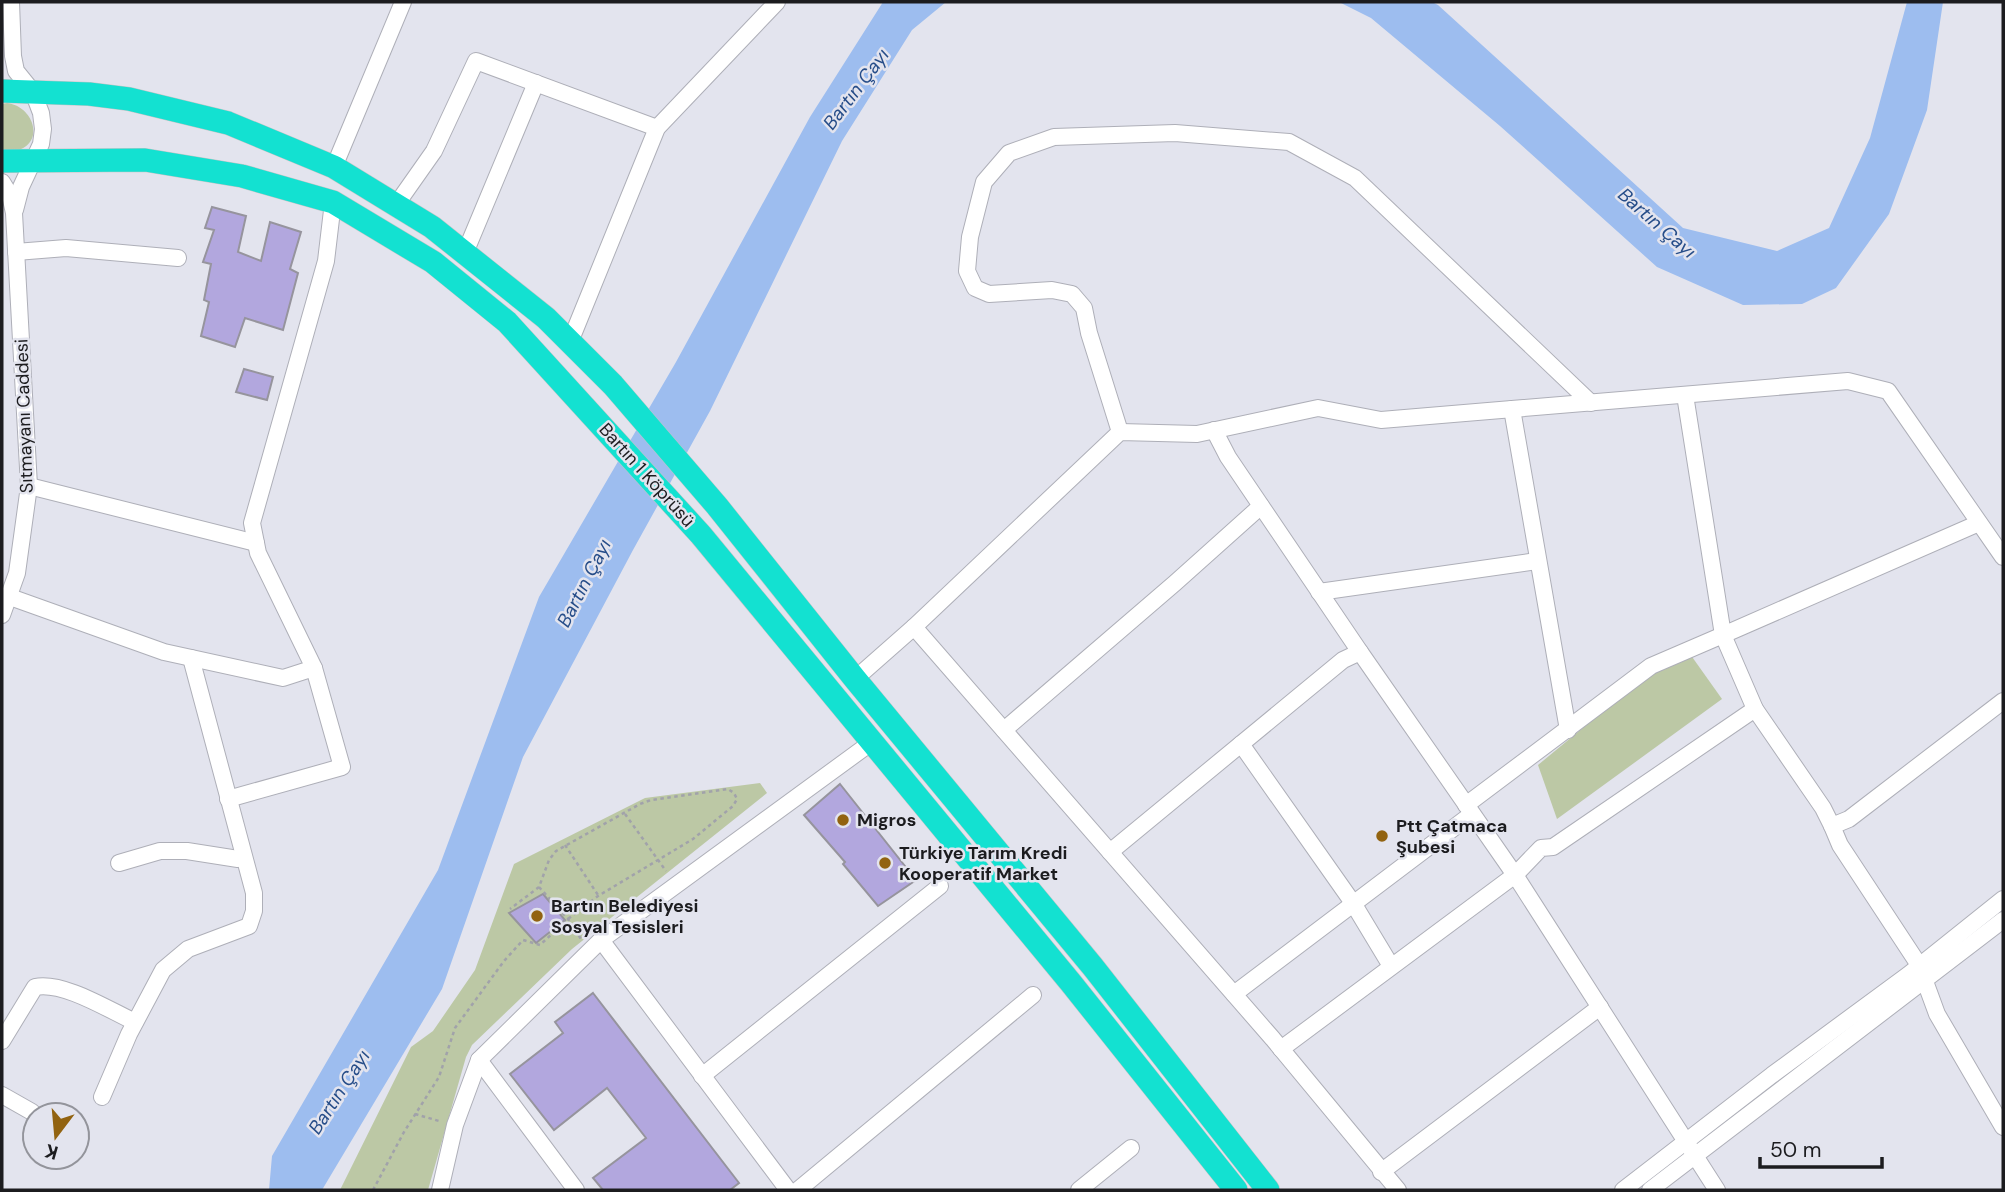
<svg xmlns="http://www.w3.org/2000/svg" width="2005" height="1192" font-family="'DM Sans',sans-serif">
<rect width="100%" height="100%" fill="#e3e4ee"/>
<g fill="#bcc8a5">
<path d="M7 103C33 106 45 141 19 150 14 152 7 151 2 151V104Z"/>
<path d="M1690 654 1722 699 1557 819 1538 765 1654 669Z"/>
<path d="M760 783 767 793 572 949 472 1045 466 1057 428 1190H340L411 1047 433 1031 475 970 514 864 645 798Z"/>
</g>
<g fill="#9dbdef">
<path d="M883 2H946L912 30 842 141 710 411 633 550 523 757 442 989 322 1190H269L272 1156 438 870 539 597 676 362 810 117Z"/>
<path d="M1339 2H1432L1438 5 1683 228 1777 251 1829 228 1870 138 1907 2H1943L1927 110 1889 214 1836 288 1802 304 1743 305 1657 267 1500 126 1371 18Z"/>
</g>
<g fill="#b2a7de" stroke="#96949d" stroke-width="2">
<path d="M212 207 246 216 238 252 261 261 270 222 301 232 290 269 298 273 283 330 245 318 235 347 201 336 209 302 204 300 211 264 203 262 214 230 205 228Z"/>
<path d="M244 369 273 377 267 400 236 392Z"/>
<path d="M840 784 916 880 878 906 843 864 845 862 804 815Z"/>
<path d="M543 894 565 920 536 943 509 913Z"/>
<path d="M593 993 739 1183 730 1190H603L593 1178 646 1138 607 1088 554 1130 510 1074 563 1033 555 1022Z"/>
</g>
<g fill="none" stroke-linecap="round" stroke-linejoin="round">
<defs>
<g id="minor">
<path d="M11 2 13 56 16 71 33 92 41 113 43 129 41 144 21 187 15 210"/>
<path d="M334 167 403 2"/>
<path d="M2 182 10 195 14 213 29 486 17 573 2 615"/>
<path d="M396 205 434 151 476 61 657 128"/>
<path d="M16 252 66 248 178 258"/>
<path d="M465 253 536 83"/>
<path d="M570 342 657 128 777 2"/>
<path d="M1685 395 1723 635 1979 523"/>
<path d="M1512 409 1568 730"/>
<path d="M1214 430 1228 457 1360 652"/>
<path d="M1120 432 1089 333 1084 308 1072 294 1052 290 989 294 975 288 967 271 970 237 984 182 1009 153 1054 137 1175 133 1289 142 1355 178 1591 403"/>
<path d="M29 486 256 543"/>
<path d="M1319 592 1537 561"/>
<path d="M10 597 164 652 283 678 314 668"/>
<path d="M914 627 1120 432 1197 434 1318 408 1381 420 1848 381 1888 391 2003 557"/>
<path d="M855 679 914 627 1273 1039 1398 1190"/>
<path d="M1004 730 1175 583 1261 506"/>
<path d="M1241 744 1353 903 1391 966"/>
<path d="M228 799 342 767 314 668 258 553 252 523 326 261 333 202"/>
<path d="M1466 805 1651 666 1723 635 1755 709 1823 808 1832 826 1849 819 2003 701"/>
<path d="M1832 826 1840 845 1919 965 1937 1014 2003 1127"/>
<path d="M1110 852 1343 660 1360 652 1515 875 1717 1190"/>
<path d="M119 863 160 851H187L238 859 243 858"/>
<path d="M601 940 788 1190"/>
<path d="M1234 994 1472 814"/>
<path d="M2 1041 35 987C63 981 109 1010 135 1022"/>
<path d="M1281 1049 1515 875 1541 848 1553 847 1755 709"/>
<path d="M479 1060 576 1190"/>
<path d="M702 1076 940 886"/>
<path d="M2 1095 32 1112"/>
<path d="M102 1097 129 1034 163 970 188 949 249 926 254 911V893L191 658"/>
<path d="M1381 1172 1600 1007"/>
<path d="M440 1190 455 1125 479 1060 601 940 872 742"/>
<path d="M798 1190 1033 995"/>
<path d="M1079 1190 1131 1148"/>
<path d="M1623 1190 1772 1075 1908 975 2003 899"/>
<path d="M1650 1190 2003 920"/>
</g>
<g id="highway">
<path d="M2 91 89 94 129 99 228 123 334 167 432 227 546 318 613 385 717 506 855 679 1093 967 1268 1190"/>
<path d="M2 161 145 160 242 176 333 202 433 262 507 322 701 535 1071 983 1236 1190"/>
</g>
</defs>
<use href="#minor" stroke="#aeafb8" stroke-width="18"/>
<use href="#highway" stroke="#c4c4c5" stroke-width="24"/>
<g stroke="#a1a2aa" stroke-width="2.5" stroke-dasharray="3.5 3.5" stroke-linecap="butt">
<path d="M625 814 666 871"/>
<path d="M565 845 598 895"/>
<path d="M539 887 568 919 581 939"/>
<path d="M415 1114 439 1121"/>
<path d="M373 1190 404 1132 439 1077 455 1028 504 961 523 940 540 945 568 919 598 896 693 839 733 806 737 799 734 793 728 789 651 800 640 804 556 851 549 860 539 887 510 909"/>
</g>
<use href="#minor" stroke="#fff" stroke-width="16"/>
<use href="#highway" stroke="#13e1d1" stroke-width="23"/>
</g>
<g fill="#926310" stroke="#e3e4ee" stroke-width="2.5">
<circle cx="843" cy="820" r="7"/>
<circle cx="1382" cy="836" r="7"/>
<circle cx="885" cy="863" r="7"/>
<circle cx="537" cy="916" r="7"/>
</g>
<g text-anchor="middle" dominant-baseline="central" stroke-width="5" stroke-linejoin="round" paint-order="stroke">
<g font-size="18" fill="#1c1c1f" stroke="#e3e4ee">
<text transform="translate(24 416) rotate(-92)">Sıtmayanı Caddesi</text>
<text transform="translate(647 475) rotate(48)">Bartın 1 Köprüsü</text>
</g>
<g font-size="18" font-weight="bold" fill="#1c1c1f" stroke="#e3e4ee" text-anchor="start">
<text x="857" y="820">Migros</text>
<text x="1396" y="826">Ptt Çatmaca<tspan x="1396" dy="21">Şubesi</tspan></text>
<text x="899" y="853">Türkiye Tarım Kredi<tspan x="899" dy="21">Kooperatif Market</tspan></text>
<text x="551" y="906">Bartın Belediyesi<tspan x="551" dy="21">Sosyal Tesisleri</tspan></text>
</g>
<g font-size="19" font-style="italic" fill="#264d89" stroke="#e3e4ee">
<text transform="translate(856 89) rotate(-53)">Bartın Çayı</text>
<text transform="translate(1657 223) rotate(41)">Bartın Çayı</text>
<text transform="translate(584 583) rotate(-63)">Bartın Çayı</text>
<text transform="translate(339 1092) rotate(-57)">Bartın Çayı</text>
</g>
</g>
<rect width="2005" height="1192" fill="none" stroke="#1c1c1f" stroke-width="7"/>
<g transform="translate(56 1136) rotate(196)"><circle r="33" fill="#e3e4ee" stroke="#93949b" stroke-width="2"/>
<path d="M0-5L12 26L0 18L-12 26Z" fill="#926310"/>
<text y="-10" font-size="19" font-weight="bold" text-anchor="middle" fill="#1c1c1f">K</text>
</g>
<path d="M1760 1157v10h122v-10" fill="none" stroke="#1c1c1f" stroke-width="3.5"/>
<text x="1770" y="1157" font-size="21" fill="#1c1c1f" stroke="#e3e4ee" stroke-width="5" paint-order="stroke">50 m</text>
</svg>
